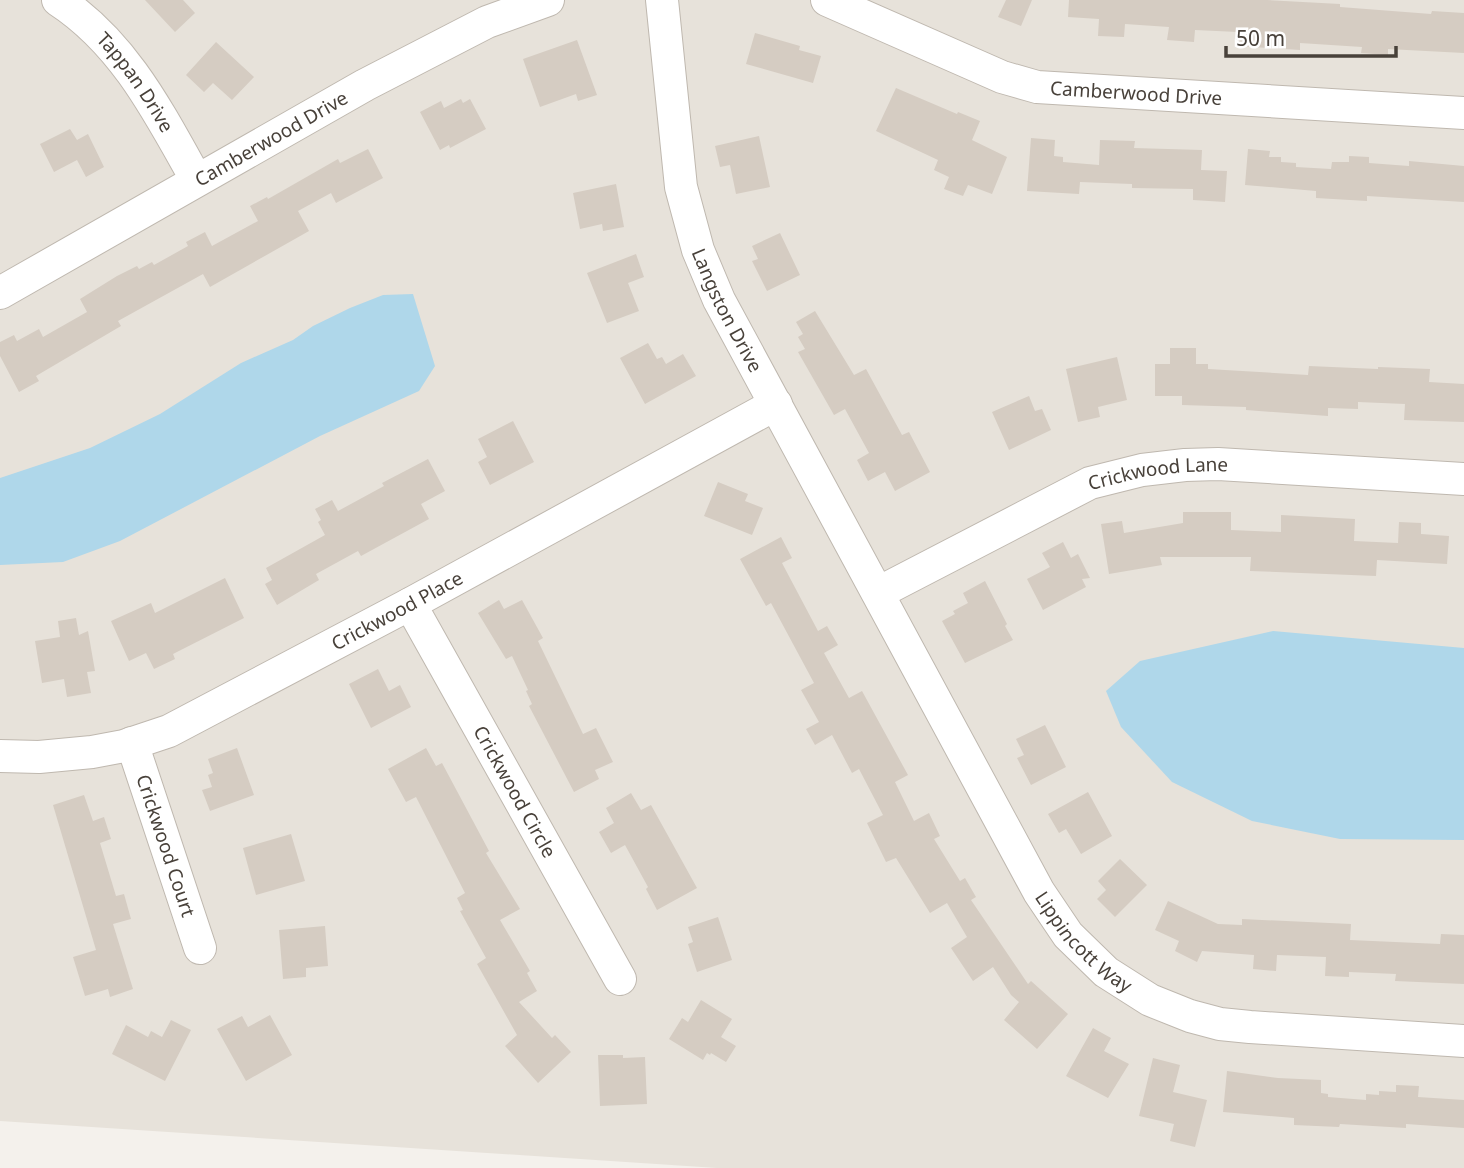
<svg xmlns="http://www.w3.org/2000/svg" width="1464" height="1168" font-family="'Noto Sans',sans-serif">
<rect width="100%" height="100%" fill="#f4f1ec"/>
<path fill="#e7e2da" d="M0 0H1464V1168H717L0 1121Z"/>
<g fill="#afd7ea">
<path d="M413 294 435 366 419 391 320 436 120 541 63 562 0 565V478L90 448 160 414 241 363 293 340 313 326 350 308 383 295Z"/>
<path d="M1273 631 1464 648V840L1340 839 1252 821 1172 782 1121 727 1106 691 1140 661Z"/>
</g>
<g fill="#d5ccc2">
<path d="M145 0H183L195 13 175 32Z"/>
<path d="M1006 0H1032L1021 26 998 17Z"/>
<path d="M1069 0H1267L1340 4V7L1431 14 1432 11 1464 13V53L1388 49V55L1361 53 1362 47 1300 43V50L1238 46V32L1195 30 1194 42 1167 40 1169 27 1125 24 1124 37 1098 36 1099 19 1068 17Z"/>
<path d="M755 33 800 46 799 50 821 56 813 83 746 64Z"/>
<path d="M577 40 597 95 578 101 576 94 540 107 523 59Z"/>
<path d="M216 42 254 77 232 100 213 83 204 92 186 75Z"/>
<path d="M896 88 957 114 958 112 980 121 972 140 1007 157 992 194 968 185 963 196 944 189 949 177 934 170 938 160 876 131Z"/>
<path d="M461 99 463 103 470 99 486 129 450 148 449 145 440 150 420 112 441 101 444 108Z"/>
<path d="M70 129 77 140 88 134 104 167 86 177 77 160 54 172 40 144Z"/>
<path d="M759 136 770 187 736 194 730 165 720 167 715 146Z"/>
<path d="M1031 138 1055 140 1054 156 1063 157V162L1099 165 1100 140 1135 141 1134 148 1202 150 1201 170 1227 171 1225 202 1193 200V189L1132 188V184L1080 182 1079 194 1027 191Z"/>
<path d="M368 149 383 178 336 203 331 193 298 211 309 231 210 287 203 274 118 321 121 326 36 376 39 381 19 392 0 356V342L14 335 17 341 39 329 43 337 87 312 80 299 117 276 137 266 139 269 152 262 154 265 188 246 186 242 205 232 212 246 258 221 250 206 267 197 268 199 338 159 340 163Z"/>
<path d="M1248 149 1270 151 1269 157H1281V162L1296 163V167L1331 169 1332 162H1349V156L1369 157V163L1409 166V161L1464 166V202L1367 196V201L1316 198V191L1245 185Z"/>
<path d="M616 184 624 227 603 231 602 224 580 229 573 193Z"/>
<path d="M780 233 800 275 767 291 752 261 758 259 752 246Z"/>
<path d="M636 254 644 277 628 283 639 311 607 323 587 273Z"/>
<path d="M815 311 854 375 866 369 902 435 909 432 930 472 895 491 885 472 868 481 857 460 869 453 845 409 834 415 798 352 805 349 798 337 803 334 796 322Z"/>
<path d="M648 343 657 359 662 357 666 364 683 354 696 376 645 404 620 358Z"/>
<path d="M1170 348H1196V364H1208V369L1308 375 1309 366 1378 369V367L1430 369 1429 382 1464 384V422L1404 420 1405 404 1358 402V409L1328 408V416L1246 410V407L1182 405V396H1155V364H1170Z"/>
<path d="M1117 357 1127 400 1098 407 1100 417 1078 422 1066 369Z"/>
<path d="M1029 396 1035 411 1042 409 1051 430 1009 450 992 412Z"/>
<path d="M513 421 534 462 490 485 478 462 487 457 478 439Z"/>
<path d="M428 459 445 491 421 504 429 519 361 556 358 551 316 574 319 580 277 605 265 584 272 580 266 568 325 535 318 522 321 520 315 509 332 500 338 511 384 486 382 483Z"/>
<path d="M718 482 748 494 745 501 763 508 752 535 704 516Z"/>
<path d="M1183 512H1231V530L1281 532V515L1355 519 1354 541 1398 543 1399 522 1421 523V534L1449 536 1447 564 1377 560 1376 576 1250 571 1251 557H1160L1162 565 1109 574 1101 524 1122 521 1124 533 1183 523Z"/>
<path d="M781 537 792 558 782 563 818 631 827 626 838 645 824 653 849 698 862 691 908 775 895 782 914 821 929 813 940 836 934 839 960 881 965 878 976 897 971 900 1028 984 1031 981 1068 1014 1037 1049 1004 1020 1019 1002 1011 995 993 967 973 981 951 948 967 937 947 903 930 913 896 858 886 862 867 823 883 815 859 769 852 773 832 735 815 745 806 729 819 722 801 690 814 683 771 603 766 606 740 559Z"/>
<path d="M1063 542 1071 558 1078 554 1090 578 1082 579 1086 587 1043 610 1027 579 1050 567 1042 553Z"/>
<path d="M225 578 244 618 173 654 175 659 154 669 146 653 129 661 111 621 151 603 155 613Z"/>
<path d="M985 581 1007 624 1005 626 1013 640 965 663 942 621 955 614 953 611 968 603 963 593Z"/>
<path d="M499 600 504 609 522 600 543 638 538 641 583 734 596 728 613 762 595 770 599 779 574 792 529 706 532 704 526 691 528 690 512 656 506 659 478 613Z"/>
<path d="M76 618 79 635 88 631 95 671 87 672 91 693 67 697 64 679 42 683 35 641 60 637 58 621Z"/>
<path d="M378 669 389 691 400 685 411 707 371 728 349 684Z"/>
<path d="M1045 725 1066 767 1031 785 1017 758 1024 755 1016 739Z"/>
<path d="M237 748 254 795 210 811 202 790 212 787 208 775 213 773 208 759Z"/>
<path d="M426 748 436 766 442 763 489 851 486 853 520 909 500 920 530 971 527 973 537 991 519 1002 552 1038 555 1035 571 1052 538 1083 505 1046 517 1035 477 964 486 958 460 911 463 910 457 898 465 893 416 797 406 802 388 769Z"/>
<path d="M1088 792 1112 836 1081 854 1066 829 1059 833 1048 814Z"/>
<path d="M631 793 641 810 651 805 697 888 657 910 646 889 648 887 625 845 611 853 599 832 614 823 606 808Z"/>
<path d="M84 795 93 821 104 817 111 839 100 843 116 896 124 894 131 919 113 924 133 989 110 997 108 989 85 996 73 957 96 950 53 805Z"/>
<path d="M291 834 305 881 256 895 243 848Z"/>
<path d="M1120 859 1147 885 1115 917 1097 899 1106 890 1098 881Z"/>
<path d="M1168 901 1218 924 1242 925V919L1351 924 1350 940 1440 944 1441 934 1464 935V984L1395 981 1396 974 1349 972V977L1325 976 1326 957 1277 955 1276 971 1253 969 1254 955 1202 951 1197 962 1175 951 1179 941 1155 930Z"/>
<path d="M718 917 732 960 697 972 688 944 693 942 688 927Z"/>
<path d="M325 926 328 966 306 968V977L283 979 279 930Z"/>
<path d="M701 1000 732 1019 721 1037 736 1046 726 1062 711 1053 710 1055 707 1053 703 1060 669 1039 682 1018 688 1022Z"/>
<path d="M270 1015 292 1055 246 1081 217 1029 242 1016 248 1027Z"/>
<path d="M171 1020 191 1030 165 1081 112 1054 126 1025 148 1037 151 1031 162 1037Z"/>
<path d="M1093 1028 1111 1038 1104 1051 1129 1064 1108 1098 1066 1076Z"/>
<path d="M598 1055H623V1058L645 1057 647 1104 600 1106Z"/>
<path d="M1153 1058 1180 1065 1173 1092 1207 1100 1195 1147 1170 1141 1174 1124 1139 1116Z"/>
<path d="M1227 1071 1278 1078 1321 1080V1093L1328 1094V1097L1366 1100V1094L1379 1095V1091L1396 1092V1085L1419 1086 1418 1097 1464 1100V1128L1406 1124V1128L1340 1124 1339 1127 1294 1125V1118L1223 1112Z"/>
</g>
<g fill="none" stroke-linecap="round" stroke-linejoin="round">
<defs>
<g id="minor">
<path id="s1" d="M58 0C124 43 159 113 196 179"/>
<path id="s2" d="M662 0 681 187 698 250 719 300 1039 892 1068 935 1106 972 1150 1000 1190 1016 1220 1024 1250 1027 1464 1041"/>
<path id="s3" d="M827 0 1002 77 1037 87 1464 113"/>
<path id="s4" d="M0 293 365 85 487 22 548 0"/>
<path id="s5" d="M878 593 1090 483 1142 470 1185 465 1218 464 1464 479"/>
<path id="s6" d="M410 604 620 979"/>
<path id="s7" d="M132 743 200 948"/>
<path id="s8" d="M0 756 39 757 92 752 124 746 169 731 410 604 776 404"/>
</g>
</defs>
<use href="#minor" stroke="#bfb8af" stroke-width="34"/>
<use href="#minor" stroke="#fff" stroke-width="32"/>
</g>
<g text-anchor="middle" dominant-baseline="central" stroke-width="5" stroke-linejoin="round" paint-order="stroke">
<g font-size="19" fill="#48413a" stroke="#fff">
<text stroke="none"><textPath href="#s1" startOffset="114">Tappan Drive</textPath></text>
<text stroke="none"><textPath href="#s3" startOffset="327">Camberwood Drive</textPath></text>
<text stroke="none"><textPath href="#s4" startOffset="312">Camberwood Drive</textPath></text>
<text stroke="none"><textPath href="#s2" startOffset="320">Langston Drive</textPath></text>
<text stroke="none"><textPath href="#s5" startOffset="308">Crickwood Lane</textPath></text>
<text stroke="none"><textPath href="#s8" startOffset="430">Crickwood Place</textPath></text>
<text stroke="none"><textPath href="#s6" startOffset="215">Crickwood Circle</textPath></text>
<text stroke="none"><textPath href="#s7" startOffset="108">Crickwood Court</textPath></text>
<text stroke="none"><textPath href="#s2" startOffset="1048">Lippincott Way</textPath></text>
</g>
</g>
<path d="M1226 46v10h170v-10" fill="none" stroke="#48413a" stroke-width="3.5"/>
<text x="1236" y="46" font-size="21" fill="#48413a" stroke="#ffffff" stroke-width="5" paint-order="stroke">50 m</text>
</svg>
